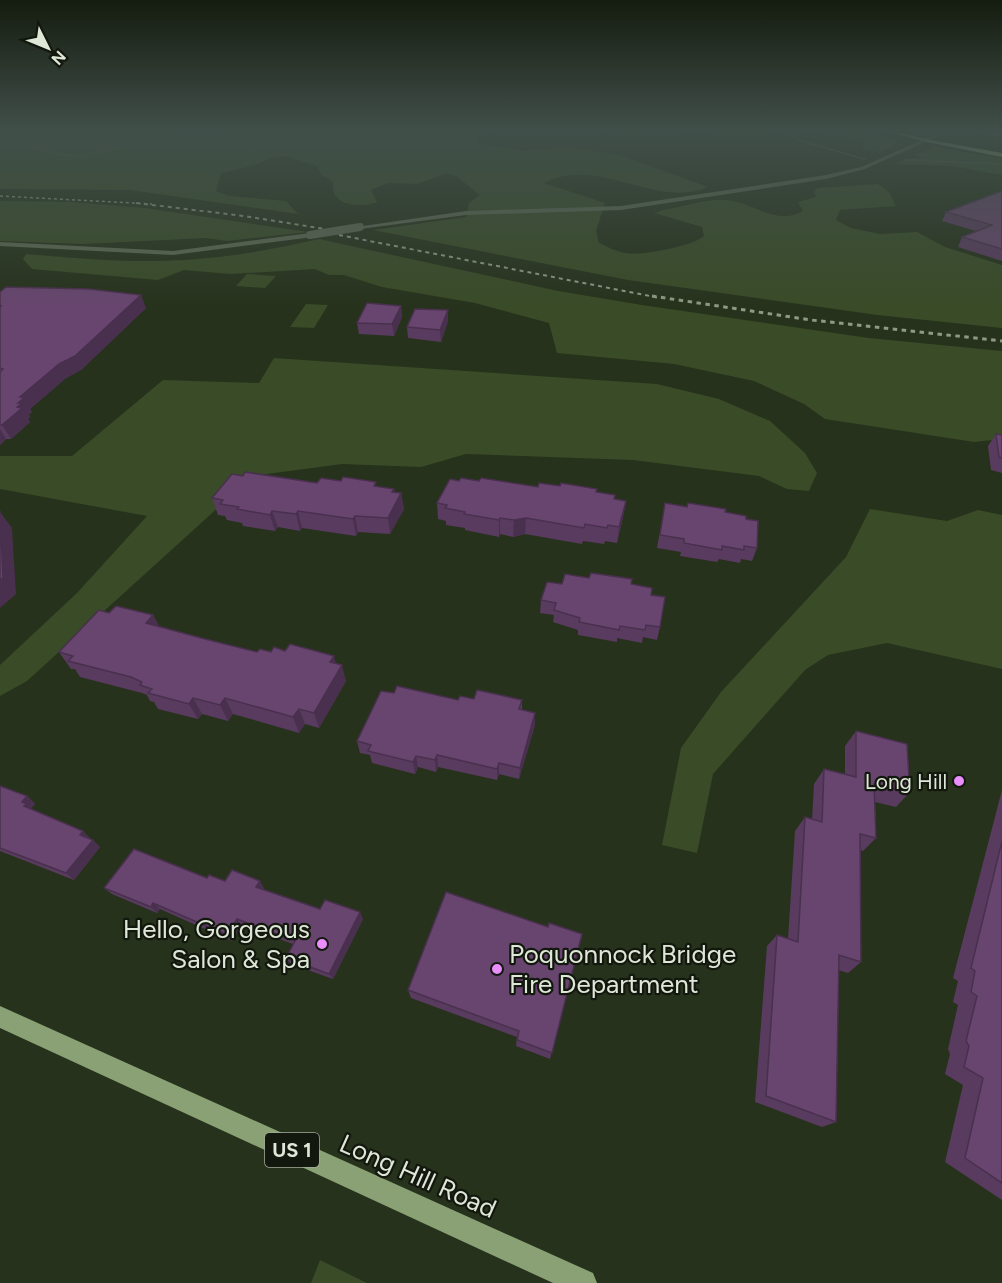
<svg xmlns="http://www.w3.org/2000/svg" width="1002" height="1283" font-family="Figtree,sans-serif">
<rect width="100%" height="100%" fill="#26321b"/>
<g fill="#394b27">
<path d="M0 130H495L479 135 478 143 522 151 568 147 620 155 708 187C657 210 599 155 544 183L605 203 596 231 599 243C608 247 617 252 626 253 642 256 693 246 704 236L702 227 654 213 663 210C682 207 704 199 723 200 753 200 774 227 803 211L798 202 816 197 814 190 819 188 878 184 889 192 896 206 840 210 836 220 851 228 880 234 917 232 945 247 1002 265V328L877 315 628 280 373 230 466 217 469 203 480 195 456 176 445 174 417 184 388 183 371 190 377 202C359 209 330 206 333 182L322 175 317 166 286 156 272 158 255 165 221 173 216 191 229 196 286 201 298 214 130 190 0 189Z"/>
<path d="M606 130H849L895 139 897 143 880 153 864 150 862 142 819 132 723 134 695 131 638 137 612 136Z"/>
<path d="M935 147 1002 158V175L952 166 895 164 906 159 924 158 914 155Z"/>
<path d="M0 201 71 202 145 208 308 232 227 241 206 238 83 244 0 241Z"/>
<path d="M319 239 558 291 642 305 869 338 1002 351V439L974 442 825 419 804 404 754 381 674 364 557 353 549 323 475 303 382 287 344 275H329L315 269 231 274 184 270 158 280 32 269 23 259 26 254C83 259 140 264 197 259 238 256 279 248 319 239Z"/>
<path d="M247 274 276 276 265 288 236 286Z"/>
<path d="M306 304 328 305 314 328 290 327Z"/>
<path d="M274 358 657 384 719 399 770 421 805 453 817 473 809 491 787 489 759 476 633 460 466 454 421 467 342 464 253 476 27 681 0 696V665L77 593 147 516 0 489V456H72L163 380 259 383Z"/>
<path d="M870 509 947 521 978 510 1002 515V669L887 643 828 655 805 670 713 774 697 853 662 845 681 748 721 692 846 557Z"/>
<path d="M320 1260 367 1283H311Z"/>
</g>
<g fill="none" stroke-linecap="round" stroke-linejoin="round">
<g fill="#4a5441" fill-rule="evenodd">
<path d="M206 130H213L180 133 78 158 58 155 0 138V136L59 153 78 156 180 131Z"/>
<path d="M787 130H789L799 139 867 159 865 160 797 141Z"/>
<path d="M904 159 1002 163V165L905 161Z"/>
</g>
<g fill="#5c6852" fill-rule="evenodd">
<path d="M945 130H952L865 169 826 179 621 210 466 215 360 229 356 227 466 211 621 206 826 175 861 167Z"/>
<path d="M310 233 313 237 173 255 0 246V242L173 251Z"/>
</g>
<g fill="#8aa175" fill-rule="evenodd">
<path d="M880 130H888L930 140 927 142Z"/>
<path d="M0 1006 593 1273 597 1283H553L0 1028Z"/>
</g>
<path fill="#9cb782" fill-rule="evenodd" d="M925 139 1002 153V157L927 142Z"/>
<path stroke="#8f9986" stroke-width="1.5" stroke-dasharray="3 3" stroke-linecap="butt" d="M0 196 152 204"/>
<g stroke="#8f9986" stroke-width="2" stroke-dasharray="4 4" stroke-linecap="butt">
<path d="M136 203 244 216 325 229"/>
<path d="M339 235 660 298"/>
</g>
<path stroke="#8f9986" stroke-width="3" stroke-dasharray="4.5 4.5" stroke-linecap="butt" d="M652 296 811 320 1002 341"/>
<path stroke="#5c6852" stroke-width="8" d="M310 235 360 227"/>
</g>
<g fill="#593b5f">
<path d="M979 130H1002V138L977 133Z"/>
<path d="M1002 191V261L958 247 962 237 976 231 942 221 946 212Z"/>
<path d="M0 292 146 308 81 370 66 378 30 409 32 412 29 414 30 417 28 419 30 422 11 439H6L0 445Z"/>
<path d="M401 306 402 317 394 336 359 334 357 323Z"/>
<path d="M448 310V321L441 342 408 338 407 327Z"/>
<path d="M996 434 1002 435V473L991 470 988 446Z"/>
<path d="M243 476 317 483 341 481 377 486 395 492 401 493 404 509 390 534 358 532 356 536 302 528 300 531 278 527 275 531 243 526 242 523 227 520 225 516 218 515 212 498Z"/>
<path d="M459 481H479L538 487 560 486 596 492 615 499 626 501 623 517 617 543 605 541 604 544 583 541 582 544 525 534 513 537 500 534 499 537 465 530V528L446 525V521L438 519 437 503Z"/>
<path d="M665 503 725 512 746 519 757 548 752 561 741 559 740 563 719 559 717 562 680 556 681 552 657 548Z"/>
<path d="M562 584H631L651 595 660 627 657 640 643 637 642 643 617 638V642L578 635V630L553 622 554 615 540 613 541 600Z"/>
<path d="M109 613 153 615 159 626 205 639 257 652H271L336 663 346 681 319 728 305 724 299 733 233 714 228 721 202 714 198 719 158 709 154 702 150 701 147 695 142 693 80 677 75 669H71L59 652Z"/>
<path d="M394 693 458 700H522V710L535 713V725L519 779 499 774 497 780 438 767 436 772 418 767 415 774 372 763 370 755 360 753 357 741Z"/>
<path d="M856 731 909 793 896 807 875 802 876 838 863 851 861 850V962L848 973 838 970 836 1122 822 1127 755 1102 767 946 777 935 788 939 795 831 805 817 812 820 814 784 824 769 845 775V746Z"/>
<path d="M0 786 27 796 35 804 31 808 33 810 90 838 100 847 74 880 0 851Z"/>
<path d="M1002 790V1200L945 1162 963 1085 945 1074 950 1054 948 1049 958 1005 953 1002 958 981 953 978Z"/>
<path d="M225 881 264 888 263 890 320 909 363 919 333 979 291 964 286 958 293 944 242 925 232 941 160 909 157 913 112 894 104 888Z"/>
<path d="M548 927 582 934 550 1059 516 1046 517 1037 411 998 408 990Z"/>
</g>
<g fill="#49304e">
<path d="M141 295 146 308 81 370 66 378 30 409 32 412 29 414 30 417 28 419 30 422 11 439 2 425 17 407 20 397Z"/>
<path d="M401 306 402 317 394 336 392 324Z"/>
<path d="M448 310V321L441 342 440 330Z"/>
<path d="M0 429 6 439 0 445Z"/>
<path d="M394 489 396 503 401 493 404 509 390 534 388 518 392 492Z"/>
<path d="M626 501 623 517 617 543 619 527Z"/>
<path d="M272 511 278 527 275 531 270 515Z"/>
<path d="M298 511 302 528 300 531 296 514Z"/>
<path d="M0 512 12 528 16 594 0 608Z"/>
<path d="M355 516 358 532 356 536 353 519Z"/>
<path d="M500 518V534L499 537V520Z"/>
<path d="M526 518 525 534 513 537 514 520Z"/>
<path d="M153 615 162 632 146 623Z"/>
<path d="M334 656 338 671 342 665 346 681 319 728 314 713 330 662Z"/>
<path d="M193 698 202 714 198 719 189 704Z"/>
<path d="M225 698 233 714 228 721 220 705Z"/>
<path d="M299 709 305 724 299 733 293 717Z"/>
<path d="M535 713V725L519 779 520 768Z"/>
<path d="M437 755 438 767 436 772 435 760Z"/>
<path d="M416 756 418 767 415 774 413 762Z"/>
<path d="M499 763V774L497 780V769Z"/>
<path d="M27 796 35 804 31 808 35 811 24 806 22 802Z"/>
<path d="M83 831 90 838 87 842 80 835Z"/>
<path d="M93 840 100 847 74 880 66 873Z"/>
<path d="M260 881 264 888 261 894 256 887Z"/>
<path d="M153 903 160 909 157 913 151 907Z"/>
<path d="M360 912 363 919 333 979 329 974Z"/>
<path d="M237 919 242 925 232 941 227 935Z"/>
</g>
<g fill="#68456f" stroke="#49304e" stroke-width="1.5">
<path d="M1002 191V249L962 237 992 225 946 212Z"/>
<path d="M6 287 89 289 141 295 75 356 59 364 20 397 24 398 18 403H22L17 407 22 408 2 425H0V372L3 369 0 368V307L1 306H0V292Z"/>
<path d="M367 303 401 306 392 324 357 323Z"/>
<path d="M415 309 448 310 440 330 407 327Z"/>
<path d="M996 434 1002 435V458L999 457Z"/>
<path d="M245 472 317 483 321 478 341 481 343 477 376 482 374 486 394 489 392 492 401 493 388 518 355 516 353 519 298 511 296 514 272 511 270 515 237 509 239 507 220 504 223 500 212 498 232 474 243 476Z"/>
<path d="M461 478 479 481 481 478 538 487 539 483 560 486 561 483 597 489 596 492 615 495 614 499 626 501 619 527 608 525 607 528 585 524 584 528 526 518 514 520 500 518 499 520 464 514 465 512 445 508 447 505 437 503 450 479 459 481Z"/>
<path d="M665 503 687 507 688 503 726 509 725 512 746 516V519L758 521 757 548 744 546V550L722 546V550L684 543V539L660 535Z"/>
<path d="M0 511 3 578 0 580Z"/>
<path d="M591 573 632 579 631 584 652 588 651 595 665 597 660 627 646 625 645 630 620 626 619 630 579 622 580 618 554 610 556 603 541 600 547 582 562 584 565 574 589 578Z"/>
<path d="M116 606 153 615 146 623 205 639 257 652 260 649 271 652 274 647 285 651 290 644 334 656 330 662 342 665 314 713 299 709 293 717 225 698 220 705 193 698 189 704 148 693 152 689 140 685 142 682 131 677 68 661 73 656 59 652 99 610 109 613Z"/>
<path d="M397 686 458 700 460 696 474 699 477 690 522 700 519 709 535 713 520 768 499 763 497 769 437 755 435 760 416 756 413 762 368 751 371 745 357 741 381 691 394 693Z"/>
<path d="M856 731 907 744 909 779V793L874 784 876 838 860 834 861 962 839 955 836 1122 766 1096 777 935 798 942 805 817 822 822 824 769 856 777Z"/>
<path d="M0 786 27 796 22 802 27 804 24 806 83 831 80 835 93 840 66 873 0 848Z"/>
<path d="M1002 841V1183L965 1158 983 1078 964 1067 969 1046 966 1041 977 996 971 992 975 971 971 968Z"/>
<path d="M134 849 207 878 209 875 225 881 232 870 260 881 256 887 320 909 325 900 360 912 329 974 286 958 295 941 237 919 227 935 153 903 151 907 104 888Z"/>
<path d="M446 892 548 927 549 923 582 934 552 1053 517 1040 519 1031 408 990Z"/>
</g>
<linearGradient id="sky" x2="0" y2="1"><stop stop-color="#151c0f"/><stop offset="0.42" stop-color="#414f4a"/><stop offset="1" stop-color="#414f4a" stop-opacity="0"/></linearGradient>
<rect width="1002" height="309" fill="url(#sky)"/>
<g fill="#ea8dfd" stroke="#13180e" stroke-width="2">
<circle cx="959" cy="781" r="6"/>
<circle cx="322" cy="944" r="6"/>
<circle cx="497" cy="969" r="6"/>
</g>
<g text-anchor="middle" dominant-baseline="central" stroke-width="4.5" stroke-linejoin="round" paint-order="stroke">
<rect fill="#13180e" stroke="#a2a99b" stroke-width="1.5" x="265" y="1133" width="54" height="34" rx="4.5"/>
<g font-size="20" font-weight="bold" fill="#dfe7d8">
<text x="292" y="1150">US 1</text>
</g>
<g font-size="21" fill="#dfe7d8" stroke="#13180e" text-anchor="end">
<text x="947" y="781">Long Hill</text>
</g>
<g font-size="26" fill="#dfe7d8" stroke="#13180e" text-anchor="end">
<text x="310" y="929">Hello, Gorgeous<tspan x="310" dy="30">Salon &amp; Spa</tspan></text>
<text x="509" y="954" text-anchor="start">Poquonnock Bridge<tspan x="509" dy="30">Fire Department</tspan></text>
</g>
<g font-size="26" fill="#dfe7d8" stroke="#13180e">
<text transform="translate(418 1176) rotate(24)">Long Hill Road</text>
</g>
</g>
<g transform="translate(48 48) rotate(133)" stroke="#13180e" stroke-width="4.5" paint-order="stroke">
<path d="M0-4.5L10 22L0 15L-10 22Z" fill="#dfe7d8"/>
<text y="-9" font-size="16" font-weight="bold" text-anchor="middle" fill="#dfe7d8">N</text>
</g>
</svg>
